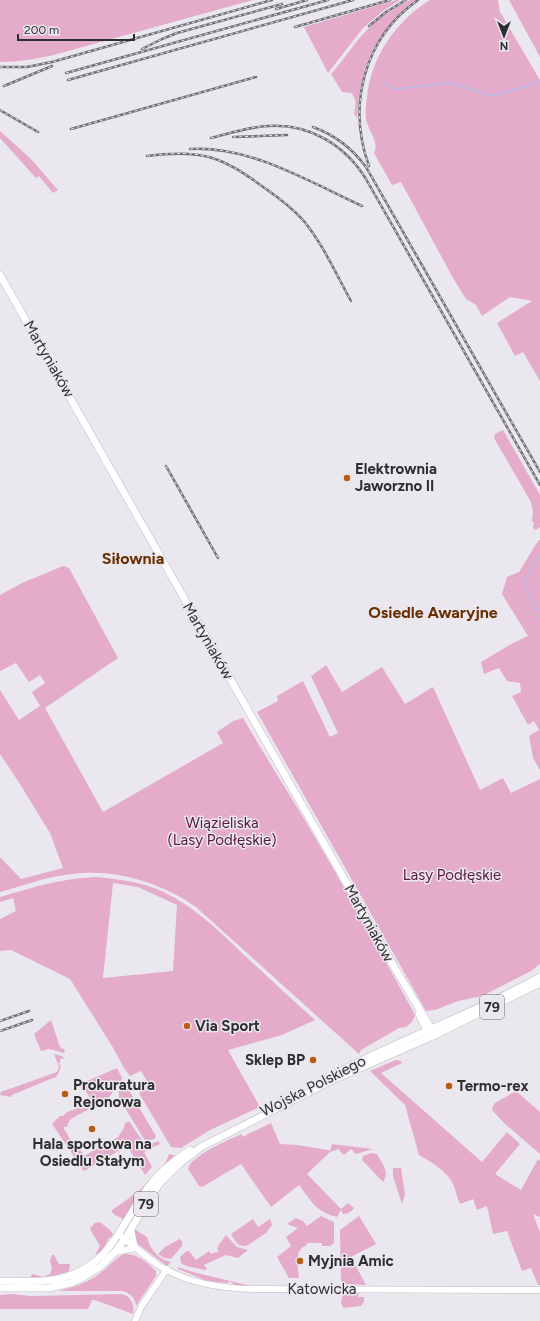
<svg xmlns="http://www.w3.org/2000/svg" width="540" height="1321" font-family="Figtree,sans-serif">
<rect width="100%" height="100%" fill="#eae8ee"/>
<g fill="#e5abca" fill-rule="evenodd">
<path d="M0 0H253L50 56C33 59 17 62 0 62Z"/>
<path d="M396 0H400L383 11 363 28 328 73 304 27Z"/>
<path d="M410 0H415C374 35 360 65 357 118L354 114C356 105 357 99 351 93L342 92 331 74C343 61 352 46 364 33 377 19 393 8 410 0Z"/>
<path d="M430 0H498L500 12 540 80V381L523 352 515 356 497 323 532 301 510 297 482 316 476 305 466 299 453 278 401 182 392 185 374 153C380 142 368 131 366 119 365 112 366 104 367 97 371 57 396 21 430 0Z"/>
<path d="M509 0H540V57Z"/>
<path d="M0 131 30 158 58 190 53 193 39 176 36 178 0 138Z"/>
<path d="M503 430 540 495V527L536 530 533 528 534 522H532L533 511 531 502 494 438 495 434Z"/>
<path d="M540 540V770L533 758 529 736 539 730 534 721 528 725 512 696 521 692 520 683 507 681 499 668 484 674 481 662 513 643 528 636 502 594 507 577 519 572 538 541Z"/>
<path d="M63 566 69 568 118 658 45 708 103 812 223 743 217 732 233 721 243 718C262 751 283 784 303 817 341 881 377 946 413 1011L415 1016 412 1022 406 1027 399 1028 361 1050 359 1054 196 907C159 881 110 867 65 875 43 878 22 886 0 892V857L21 879 63 868 50 833 18 781 0 754V690L19 720 40 706 32 692 45 683 40 675 29 682 16 663 0 671V595L22 583Z"/>
<path d="M326 665 342 692 382 667 405 704 433 687 480 790 503 778 511 793 540 779V964L531 971 482 996 458 1001 435 1010 426 1011 257 712 278 701 277 696 303 681 330 737 338 733 311 676Z"/>
<path d="M95 877C119 879 142 882 164 892 194 907 217 929 241 952 266 975 290 998 315 1020L282 1035 228 1050 260 1107 210 1130 181 1148 171 1147 139 1093 150 1086 141 1071 130 1076 124 1068 112 1046 70 979 11 950 0 951V919L16 911 13 898 0 902V897C34 887 60 879 95 877ZM113 883 138 887 177 905 173 971 103 978Z"/>
<path d="M51 1020 60 1047 65 1050 64 1053 49 1049 41 1051 34 1034Z"/>
<path d="M54 1054 62 1056 64 1058V1059L61 1058 59 1065 61 1066 58 1074 55 1078H53L12 1095 11 1097 0 1095 1 1092 57 1072 59 1067Z"/>
<path d="M396 1060 401 1061 402 1063 381 1073 482 1162 507 1132 520 1144 495 1174 521 1190 538 1159 540 1161V1217L533 1214 540 1232V1285H538L531 1268 522 1271 507 1231 493 1234 487 1206 477 1210 473 1199 460 1204C457 1198 456 1192 454 1186 448 1171 432 1163 419 1155L405 1105 370 1071Z"/>
<path d="M117 1068 122 1078 121 1082C113 1087 115 1091 109 1097 106 1101 99 1103 95 1105L85 1090 86 1086 85 1082Z"/>
<path d="M125 1086 127 1087 156 1136 154 1139 148 1141 144 1139 119 1098V1091Z"/>
<path d="M516 1091 540 1112V1154L505 1124 492 1110 493 1106 495 1103Z"/>
<path d="M87 1097 93 1107C88 1110 71 1118 69 1121 69 1121 67 1127 67 1127H64V1129L75 1147 78 1146 84 1156 118 1137 124 1128 125 1123 129 1121 144 1143 150 1145 158 1141 160 1144 144 1152 152 1167 145 1175 127 1146 84 1171 52 1124 60 1116H63L67 1112 84 1106Z"/>
<path d="M271 1123 280 1144 297 1145 328 1150 330 1151 332 1144 373 1149 356 1154 351 1149 344 1155 338 1149 330 1152 307 1174 341 1209 348 1203 354 1208C353 1211 346 1214 343 1214L341 1210 337 1217C316 1212 311 1201 299 1185L271 1207 241 1164 202 1187 199 1186 188 1169C190 1156 230 1139 242 1134V1137Z"/>
<path d="M371 1153 377 1154C382 1164 390 1171 383 1182L362 1160 363 1156Z"/>
<path d="M169 1154 177 1156 125 1220 115 1215 111 1211 139 1191 166 1162Z"/>
<path d="M393 1168H401L405 1194 402 1204 393 1176Z"/>
<path d="M321 1216 334 1222V1243L330 1246H322V1243H307L306 1246C294 1248 298 1269 299 1278H289L277 1257 291 1246 286 1237 298 1228 287 1224 296 1218 303 1221 307 1226Z"/>
<path d="M359 1216 376 1244 351 1257 366 1285 345 1284 341 1281 340 1230Z"/>
<path d="M253 1219 258 1227 270 1219 272 1225 266 1233 248 1245C239 1249 235 1241 231 1234Z"/>
<path d="M100 1222 111 1231 114 1236 109 1238C105 1245 104 1252 95 1255L100 1246 91 1231 90 1228 95 1223Z"/>
<path d="M134 1229 147 1237 150 1246 157 1255 164 1260 171 1262 167 1266 138 1244 135 1240Z"/>
<path d="M226 1235 237 1247 248 1250 238 1258 226 1255 204 1265 207 1269 205 1270 186 1266 181 1263 180 1257 187 1251H189L196 1260 209 1251 211 1254 215 1252 216 1253 219 1251 217 1248 219 1246 218 1245 221 1242Z"/>
<path d="M179 1238 182 1242V1246L171 1259 164 1258 158 1254 165 1247 178 1240Z"/>
<path d="M124 1254C137 1253 147 1262 156 1271V1276L136 1306C135 1297 130 1293 122 1291H58C73 1287 87 1283 99 1274 108 1268 115 1258 124 1254Z"/>
<path d="M52 1255H54L59 1264H70L69 1271C60 1275 39 1282 30 1276L33 1274 43 1277 50 1274 52 1268 50 1261Z"/>
<path d="M177 1267 197 1273 247 1285V1286L244 1287 233 1285V1283L228 1281V1283L207 1281 178 1269Z"/>
<path d="M359 1292 358 1297H364V1301L361 1306 343 1308 341 1302 343 1294 345 1293Z"/>
<path d="M11 1294 31 1296 122 1294C131 1296 135 1305 133 1314L95 1300H92L88 1309H0V1295Z"/>
</g>
<g fill="none" stroke-linecap="round" stroke-linejoin="round">
<g stroke="#a4c7fc" stroke-width="1">
<path d="M383 82 395 89 451 83 491 96 528 86 540 80"/>
<path d="M538 556 527 578V589L540 617"/>
</g>
<defs>
<g id="minor">
<path d="M131 1229 135 1248"/>
<path d="M122 1237C134 1246 145 1256 158 1265 187 1283 219 1288 252 1289L540 1290"/>
<path d="M115 1252 135 1248"/>
<path d="M135 1321 141 1307 167 1269"/>
</g>
<g id="major">
<path d="M0 275 396 970 435 1035"/>
<path d="M419 1014 429 1035"/>
<path d="M337 1073C404 1038 475 1013 540 977"/>
<path d="M0 1281C19 1281 39 1283 58 1279 111 1267 119 1227 147 1189 159 1172 173 1161 190 1150"/>
<path d="M0 1288H49L71 1283 85 1276 100 1267 115 1252 125 1239 150 1197 160 1183 179 1164 201 1147 335 1079 435 1035 540 983"/>
</g>
</defs>
<use href="#minor" stroke="#bebbc2" stroke-width="7"/>
<use href="#major" stroke="#bebbc2" stroke-width="8"/>
<use href="#minor" stroke="#fff" stroke-width="6"/>
<use href="#major" stroke="#fff" stroke-width="7"/>
<defs>
<g id="rail">
<path d="M276 9 307 0"/>
<path d="M369 26 386 12 406 0"/>
<path d="M295 27 390 0"/>
<path d="M142 49 162 39 177 33 282 4"/>
<path d="M0 67H27L52 62 272 0"/>
<path d="M66 73 328 0"/>
<path d="M68 80 353 0"/>
<path d="M4 86 52 66"/>
<path d="M0 110 38 132"/>
<path d="M313 127C335 135 352 148 366 167L540 472"/>
<path d="M71 129 256 77"/>
<path d="M233 137 287 135"/>
<path d="M211 138C230 133 249 127 268 126 309 123 345 145 366 179L540 485"/>
<path d="M190 149C249 145 310 182 362 206"/>
<path d="M147 156C203 149 221 156 266 189 279 198 292 208 303 220 323 244 336 274 351 301"/>
<path d="M369 166C347 105 364 38 418 0"/>
<path d="M166 466 218 558"/>
<path d="M0 1021 29 1011"/>
<path d="M0 1031 32 1020"/>
</g>
</defs>
<use href="#rail" stroke="#717074" stroke-width="2.5"/>
<use href="#rail" stroke="#eae8ee" stroke-width="1" stroke-dasharray="3" stroke-linecap="butt"/>
</g>
<g fill="#ba5c12" stroke="#eae8ee" stroke-width="1.5">
<circle cx="347" cy="478" r="4"/>
<circle cx="187" cy="1026" r="4"/>
<circle cx="313" cy="1060" r="4"/>
<circle cx="449" cy="1086" r="4"/>
<circle cx="65" cy="1094" r="4"/>
<circle cx="92" cy="1129" r="4"/>
<circle cx="300" cy="1261" r="4"/>
</g>
<g text-anchor="middle" dominant-baseline="central" stroke-width="3" stroke-linejoin="round" paint-order="stroke">
<g fill="#eae8ee" stroke="#666568" stroke-width="1">
<rect x="480" y="995" width="24" height="24" rx="3"/>
<rect x="134" y="1192" width="24" height="24" rx="3"/>
</g>
<g font-size="14" font-weight="bold" fill="#2e2d2f">
<text x="492" y="1007">79</text>
<text x="146" y="1204">79</text>
</g>
<g font-size="15" fill="#2e2d2f" stroke="#eae8ee">
<text transform="translate(49 359) rotate(60)">Martyniaków</text>
<text transform="translate(208 641) rotate(60)">Martyniaków</text>
<text transform="translate(369 923) rotate(61)">Martyniaków</text>
<text transform="translate(313 1086) rotate(-27)">Wojska Polskiego</text>
<text x="322" y="1289">Katowicka</text>
</g>
<g font-size="15" font-weight="bold" fill="#2e2d2f" stroke="#eae8ee" text-anchor="start">
<text x="355" y="469">Elektrownia<tspan x="355" dy="17">Jaworzno II</tspan></text>
<text x="195" y="1026">Via Sport</text>
<text x="305" y="1060" text-anchor="end">Sklep BP</text>
<text x="73" y="1085">Prokuratura<tspan x="73" dy="17">Rejonowa</tspan></text>
<text x="457" y="1086">Termo-rex</text>
<text x="92" y="1144" text-anchor="middle">Hala sportowa na<tspan x="92" dy="17">Osiedlu Stałym</tspan></text>
<text x="308" y="1261">Myjnia Amic</text>
</g>
<g font-size="15" fill="#5b1542" stroke="#eae8ee">
<text x="222" y="823">Wiązieliska<tspan x="222" dy="17">(Lasy Podłęskie)</tspan></text>
<text x="452" y="875">Lasy Podłęskie</text>
</g>
<g font-size="16" font-weight="bold" fill="#692e00" stroke="#eae8ee">
<text x="133" y="558">Siłownia</text>
<text x="433" y="612">Osiedle Awaryjne</text>
</g>
</g>
<g transform="translate(504 36) rotate(180)" stroke="#eae8ee" stroke-width="3" paint-order="stroke">
<path d="M0-3L7 15L0 10L-7 15Z" fill="#2e2d2f"/>
<text y="-6" font-size="11" font-weight="bold" text-anchor="middle" fill="#2e2d2f">N</text>
</g>
<path d="M18 34v6h116v-6" fill="none" stroke="#2e2d2f" stroke-width="2"/>
<text x="24" y="34" font-size="12" fill="#2e2d2f" stroke="#eae8ee" stroke-width="3" paint-order="stroke">200 m</text>
</svg>
